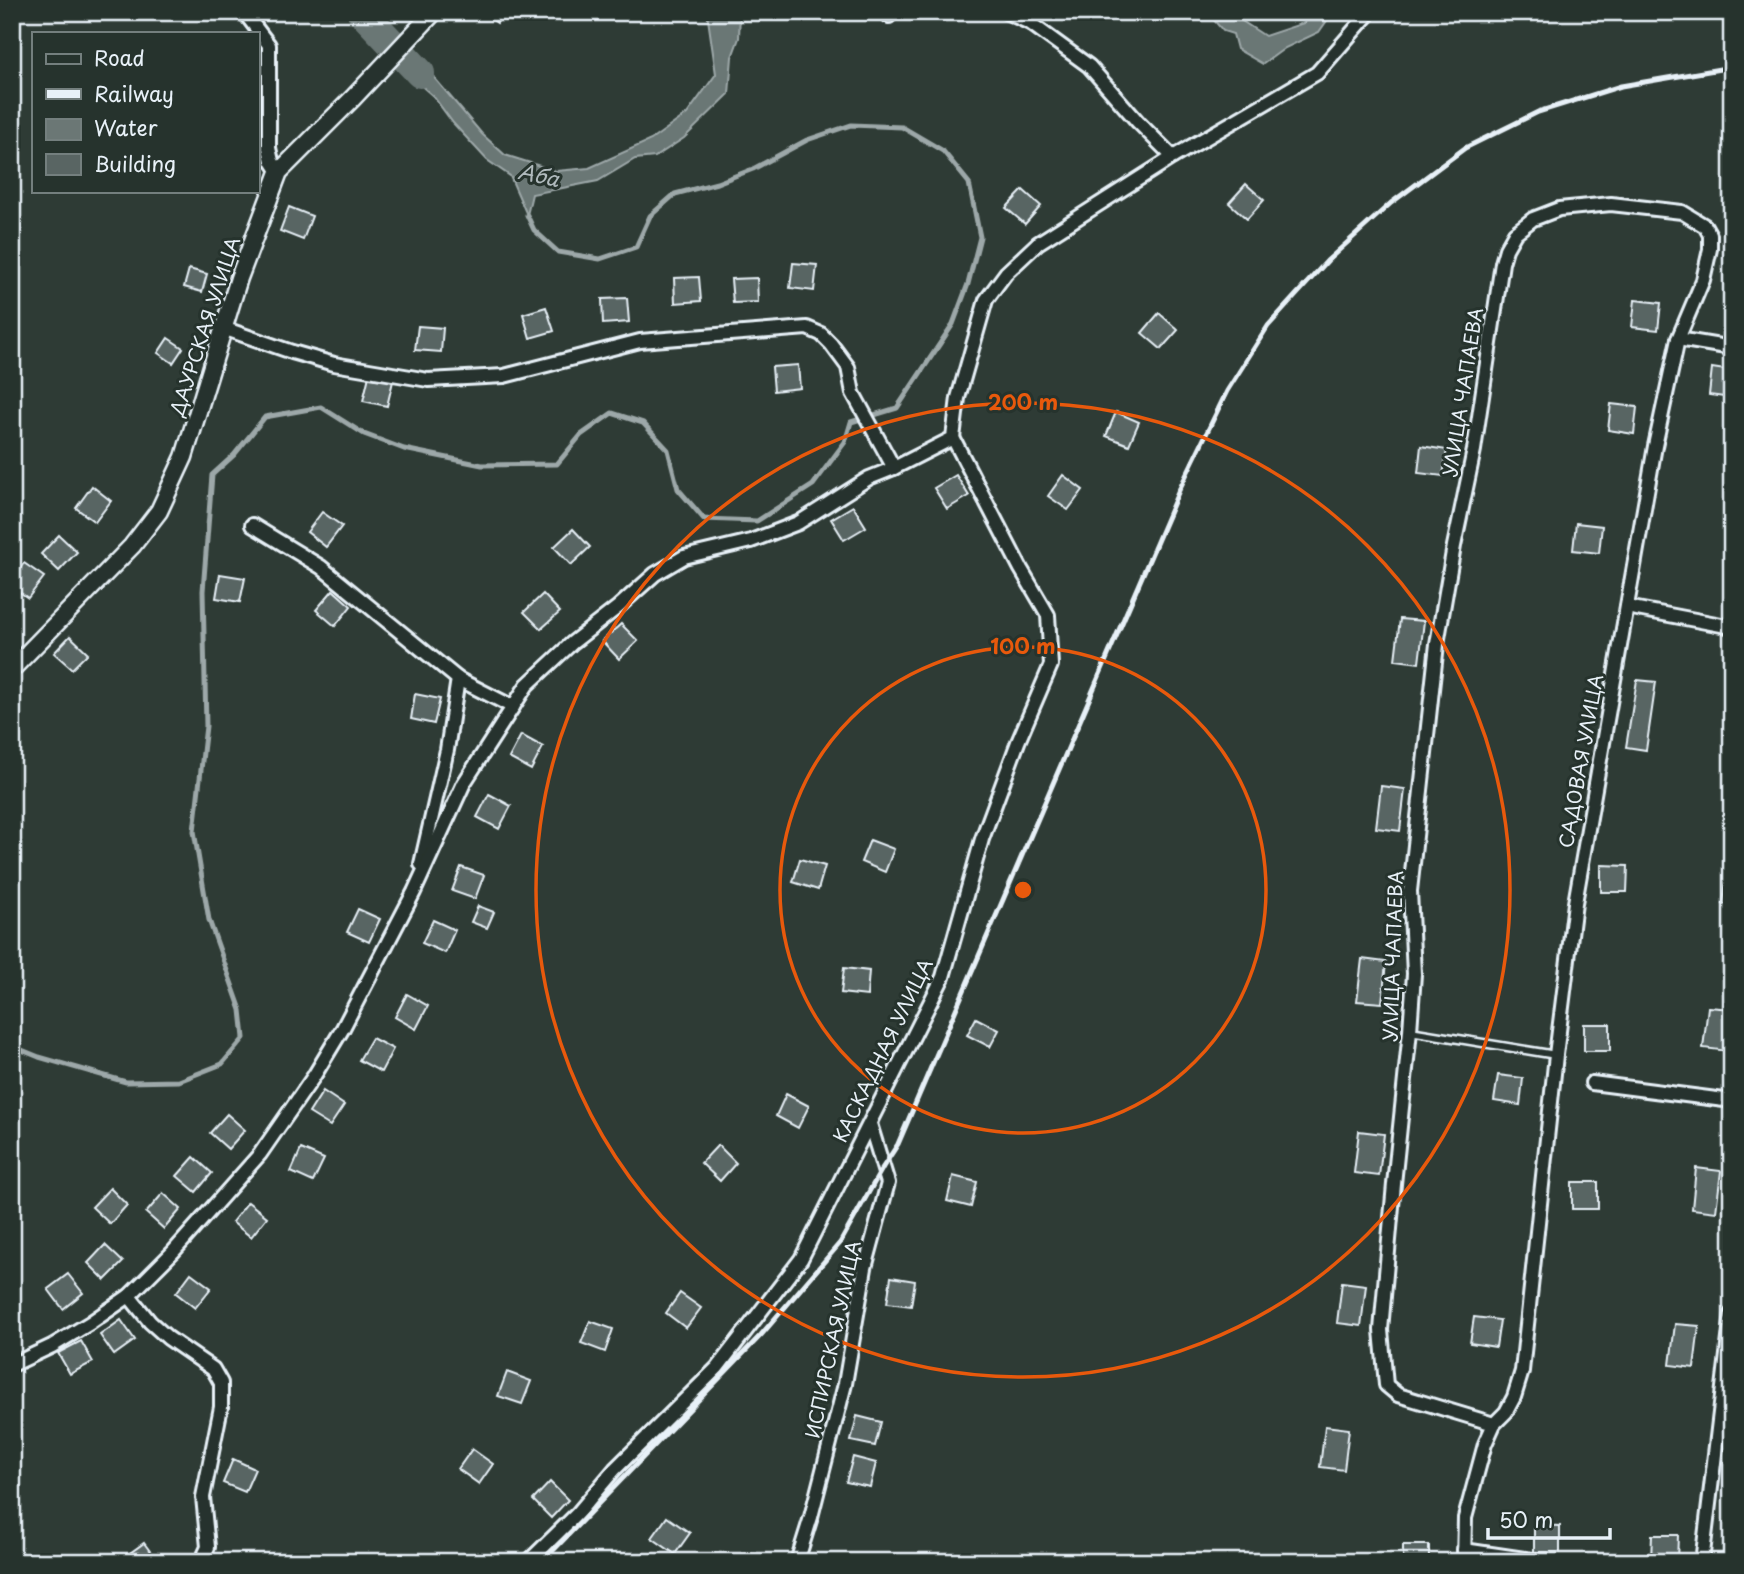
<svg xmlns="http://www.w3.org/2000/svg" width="1744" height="1574" font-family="'Playpen Sans',sans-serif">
<rect width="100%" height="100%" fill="#2e3b35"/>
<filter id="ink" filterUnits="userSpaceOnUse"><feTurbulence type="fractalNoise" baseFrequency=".0143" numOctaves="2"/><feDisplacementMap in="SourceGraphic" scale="14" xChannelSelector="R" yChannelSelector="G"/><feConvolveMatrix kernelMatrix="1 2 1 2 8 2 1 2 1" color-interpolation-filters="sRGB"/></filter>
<g filter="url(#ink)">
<g fill="#6b7775" stroke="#9da8a9" stroke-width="2">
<path d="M707 12H740L739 38 732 57 729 94 684 138 655 157 635 159 598 181 532 194 527 215 510 176 487 160 453 123 433 96 394 62 409 48 482 134 505 155 556 171 589 168 651 140 687 114 716 74Z"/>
<path d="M1207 12H1228L1265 36 1304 23 1315 12H1333L1319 32 1285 48 1263 64 1237 49 1233 34 1223 31Z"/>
</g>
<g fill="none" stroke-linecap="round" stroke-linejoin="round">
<path stroke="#9da8a9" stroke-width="5" d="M12 1046 39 1057 126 1082 179 1081 222 1064 244 1038 241 1010 209 920 194 831 206 726 203 591 212 475 234 455 265 417 321 407 364 434 404 449 482 465 557 464 581 435 612 413 643 423 668 450 678 489 704 519 757 521 813 485 845 442 851 422 897 408 953 324 968 284 980 237 969 183 943 151 902 127 851 125 807 140 753 169 717 183 675 194 650 216 636 247 600 259 558 252 534 230 527 215"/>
<path stroke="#6b7775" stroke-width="30" d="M362 12 420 73"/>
</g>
<g fill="#596563" stroke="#e8f1f8" stroke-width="2">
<path d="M482 12H504L497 23Z"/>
<path d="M1246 184 1264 200 1247 219 1229 203Z"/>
<path d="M1023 190 1041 206 1025 224 1006 208Z"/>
<path d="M289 207 312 216 303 240 280 231Z"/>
<path d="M793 263 817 265 814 291 790 288Z"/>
<path d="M189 269 207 274 202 292 184 287Z"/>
<path d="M699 277 701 301 675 303 674 278Z"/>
<path d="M757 278 758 302 733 303 731 279Z"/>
<path d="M627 298 629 322 603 324 602 299Z"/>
<path d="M1635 300 1661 303 1658 330 1632 327Z"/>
<path d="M546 307 554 331 530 338 523 314Z"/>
<path d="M1159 313 1178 330 1161 349 1142 333Z"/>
<path d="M418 326 443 328 441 352 415 350Z"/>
<path d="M168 338 183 348 173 363 158 353Z"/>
<path d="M798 365 800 388 774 391 772 367Z"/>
<path d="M1712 368 1732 371V398L1709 395Z"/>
<path d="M369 376 393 381 387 406 363 401Z"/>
<path d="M1611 404 1637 407 1634 434 1608 430Z"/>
<path d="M1116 412 1139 422 1129 445 1106 436Z"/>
<path d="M1421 446 1447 450 1443 476 1418 473Z"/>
<path d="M956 475 969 496 947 509 934 488Z"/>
<path d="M1063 475 1083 490 1068 510 1048 496Z"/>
<path d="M92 486 111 501 95 522 76 508Z"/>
<path d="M853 506 866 527 844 540 831 519Z"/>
<path d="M322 512 342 526 326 547 307 532Z"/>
<path d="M1576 523 1602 526 1599 553 1573 550Z"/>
<path d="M573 529 590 547 571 565 554 547Z"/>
<path d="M59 535 77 552 59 571 41 554Z"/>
<path d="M24 563 44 577 28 598 12 587V579Z"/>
<path d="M220 574 245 578 240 602 216 598Z"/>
<path d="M333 590 351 606 335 626 316 610Z"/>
<path d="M543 594 560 612 541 629 524 612Z"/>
<path d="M1400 619 1424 621 1419 663 1395 660Z"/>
<path d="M621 624 638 641 619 659 602 641Z"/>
<path d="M70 636 88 653 72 669 54 653Z"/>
<path d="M1637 680 1656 682 1646 750 1626 747Z"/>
<path d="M415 694 440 699 434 724 411 719Z"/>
<path d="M521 735 543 747 531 770 509 758Z"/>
<path d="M1381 786 1405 789 1400 831 1376 828Z"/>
<path d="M489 794 511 806 499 829 477 817Z"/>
<path d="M870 840 894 849 885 872 861 862Z"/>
<path d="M800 859 825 866 818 890 793 882Z"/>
<path d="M1728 863H1732V905L1723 904Z"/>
<path d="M1601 865 1628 866 1627 892H1601Z"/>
<path d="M461 867 484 875 475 899 452 891Z"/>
<path d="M478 906 494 912 487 928 471 922Z"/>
<path d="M358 909 380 919 369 942 347 932Z"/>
<path d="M433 920 455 930 445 953 422 943Z"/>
<path d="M1362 959 1386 962 1382 1003 1357 1001Z"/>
<path d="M844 968 869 971 867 996 841 993Z"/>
<path d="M407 994 428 1006 416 1029 395 1017Z"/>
<path d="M1708 1007 1732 1009 1728 1051 1703 1048Z"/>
<path d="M976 1018 999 1030 990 1047 967 1035Z"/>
<rect x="1584" y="1024" width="26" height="27"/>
<path d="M372 1038 393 1049 381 1072 359 1060Z"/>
<path d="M1498 1075 1523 1078 1520 1105 1494 1101Z"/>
<path d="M323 1091 344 1105 330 1126 309 1113Z"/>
<path d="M786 1094 809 1106 798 1128 776 1116Z"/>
<path d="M227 1114 245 1130 228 1149 210 1133Z"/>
<path d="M1359 1131 1384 1134 1379 1176 1354 1173Z"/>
<path d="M718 1145 736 1163 720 1181 701 1163Z"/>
<path d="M301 1149 324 1159 313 1182 291 1172Z"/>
<path d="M194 1157 212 1173 196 1192 177 1176Z"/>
<path d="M1696 1168 1721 1171 1716 1212 1692 1209Z"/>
<path d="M953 1176 977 1182 971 1207 947 1201Z"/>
<rect x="1572" y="1182" width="26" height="27"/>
<path d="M110 1188 127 1205 110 1224 92 1207Z"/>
<path d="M163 1193 181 1209 164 1229 146 1213Z"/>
<path d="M248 1202 267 1217 251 1237 232 1222Z"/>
<path d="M105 1245 123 1262 105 1280 88 1263Z"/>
<path d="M191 1273 211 1288 195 1308 176 1293Z"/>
<path d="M68 1274 83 1293 63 1309 48 1289Z"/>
<path d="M891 1277 915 1281 911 1306 887 1303Z"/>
<path d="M1342 1282 1366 1285 1361 1326 1337 1323Z"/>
<path d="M680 1293 701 1308 686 1328 666 1313Z"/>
<path d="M1474 1317 1500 1320 1496 1347 1470 1343Z"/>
<path d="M121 1320 135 1340 114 1355 100 1335Z"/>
<path d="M590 1321 613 1329 605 1352 581 1343Z"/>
<path d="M1675 1324 1699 1326 1694 1368 1670 1365Z"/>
<path d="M81 1341 93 1362 70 1374 58 1353Z"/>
<path d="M507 1372 531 1381 522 1404 498 1396Z"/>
<path d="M857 1416 881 1422 875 1446 851 1441Z"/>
<path d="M1325 1426 1349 1429 1344 1470 1320 1467Z"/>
<path d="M472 1449 493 1464 479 1484 458 1469Z"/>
<path d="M853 1457 876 1463 870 1487 846 1482Z"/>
<path d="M233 1459 255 1469 245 1492 223 1483Z"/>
<path d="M550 1482 568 1500 551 1518 533 1500Z"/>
<path d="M667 1517 690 1533 675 1554 652 1538Z"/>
<path d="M1534 1525 1560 1526V1552H1534Z"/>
<path d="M1652 1535H1678L1677 1562 1651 1561Z"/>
<path d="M144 1543 158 1562H126L123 1558Z"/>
<rect x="1403" y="1545" width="26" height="17"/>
</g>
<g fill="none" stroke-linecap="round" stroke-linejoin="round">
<defs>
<path id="service" d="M1410 1031 1556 1055"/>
<g id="minor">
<path d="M244 12 269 45V148L272 161 279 172"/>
<path d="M889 16 890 12"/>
<path d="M1173 157 1317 73 1370 12"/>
<path d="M223 328 292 352 334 364 428 380 504 376 640 341 807 328 821 334 831 344 848 367 853 393 894 468 953 438 958 398 986 300 1006 273 1038 243 1173 157 1138 122 1089 66 1030 23 1006 12"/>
<path d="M1678 339 1732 348"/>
<path d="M252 525 321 567 458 679 513 707"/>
<path d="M1627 607 1732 627"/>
<path d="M421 864 447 750 458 679"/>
<path d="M1592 1083 1732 1101"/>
<path d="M129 1296 150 1322 168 1338 213 1369 221 1383V1407L203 1497 208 1547 201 1562"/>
<path d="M12 1365 52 1346 90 1323 129 1296 173 1252 260 1154 314 1076 343 1028 414 892 464 783 527 685 572 643 618 607 655 574 684 557 751 541 798 523 869 478 894 468"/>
<path d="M1464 1550 1546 1562"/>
<path d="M528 1562 577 1514 615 1469 717 1368 801 1259 943 977 982 839 1018 742 1051 665 1048 615 1021 569 953 438"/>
<path d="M797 1562 811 1517 845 1384 865 1268 888 1183 870 1124"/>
<path d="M1464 1562 1465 1518 1485 1444 1494 1424 1506 1412 1514 1397 1522 1371 1556 1055 1575 903 1655 446 1678 339 1703 280 1710 249V235L1705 226 1682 212 1611 204 1559 209 1533 219 1515 233 1506 249 1502 263 1474 450 1454 546 1437 644 1410 891 1414 974 1410 1031 1394 1184 1381 1330 1386 1385 1398 1395 1494 1424"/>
<path d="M1702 1562 1732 1313"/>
</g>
<path id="tertiary" d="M12 669 132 546 159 511 184 457 239 278 279 172 353 98 434 12"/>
</defs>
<use href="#service" stroke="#e8f1f8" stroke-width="11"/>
<use href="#minor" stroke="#e8f1f8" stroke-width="18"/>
<use href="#tertiary" stroke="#e8f1f8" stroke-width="21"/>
<use href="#service" stroke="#26332d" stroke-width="6"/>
<use href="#minor" stroke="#26332d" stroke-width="12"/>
<use href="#tertiary" stroke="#26332d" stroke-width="16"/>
<path stroke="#e8f1f8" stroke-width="5" d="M542 1562 761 1335 840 1243 883 1167 898 1144 1180 488 1227 391 1268 326 1328 260 1391 203 1465 148 1538 112 1621 86 1732 67"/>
</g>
</g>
<g fill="none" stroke="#e8590c" stroke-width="3.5">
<circle cx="1023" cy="890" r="243"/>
<circle cx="1023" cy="890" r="487"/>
</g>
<g text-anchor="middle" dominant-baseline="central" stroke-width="6" stroke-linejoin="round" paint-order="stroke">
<g font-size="19" fill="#e8f1f8" stroke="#26332d">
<text transform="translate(204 326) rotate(-72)">ДАУРСКАЯ УЛИЦА</text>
<text transform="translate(1462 392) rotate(-81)">УЛИЦА ЧАПАЕВА</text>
<text transform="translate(1580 761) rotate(-80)">САДОВАЯ УЛИЦА</text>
<text transform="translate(1392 956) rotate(-88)">УЛИЦА ЧАПАЕВА</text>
<text transform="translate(882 1050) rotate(-64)">КАСКАДНАЯ УЛИЦА</text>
<text transform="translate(832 1339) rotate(-78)">ИСПИРСКАЯ УЛИЦА</text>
</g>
<g font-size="21" font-style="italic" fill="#b0babd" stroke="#26332d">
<text transform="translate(539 174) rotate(12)">Аба</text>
</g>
</g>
<circle cx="1023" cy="890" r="10" fill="#e8590c" stroke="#26332d" stroke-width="3.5"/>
<g font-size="21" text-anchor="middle" font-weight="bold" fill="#e8590c" stroke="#26332d" stroke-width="6" stroke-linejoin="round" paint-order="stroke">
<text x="1023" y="410">200 m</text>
<text x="1023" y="654">100 m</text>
</g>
<rect width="1744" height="1574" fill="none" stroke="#26332d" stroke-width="42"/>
<rect x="21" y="21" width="1702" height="1532" fill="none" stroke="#e8f1f8" stroke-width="2.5" filter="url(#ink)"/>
<rect x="32" y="32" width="228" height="161" fill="#26332d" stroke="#747f7e" stroke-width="2"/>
<rect x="46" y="54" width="35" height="10" fill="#26332d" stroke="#747f7e" stroke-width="2"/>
<text x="94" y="66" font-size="21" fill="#e8f1f8">Road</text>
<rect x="46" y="89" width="35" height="10" fill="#e8f1f8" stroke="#747f7e" stroke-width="2"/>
<text x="94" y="102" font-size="21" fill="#e8f1f8">Railway</text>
<rect x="46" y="119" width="35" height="21" fill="#6b7775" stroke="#747f7e" stroke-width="2"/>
<text x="94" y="136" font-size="21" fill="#e8f1f8">Water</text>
<rect x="46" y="154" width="35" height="21" fill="#596563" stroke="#747f7e" stroke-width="2"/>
<text x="94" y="172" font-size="21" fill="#e8f1f8">Building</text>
<path d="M1488 1528v10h122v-10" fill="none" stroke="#e8f1f8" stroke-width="3.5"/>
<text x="1499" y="1528" font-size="21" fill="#e8f1f8" stroke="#26332d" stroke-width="5" paint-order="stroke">50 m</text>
</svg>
